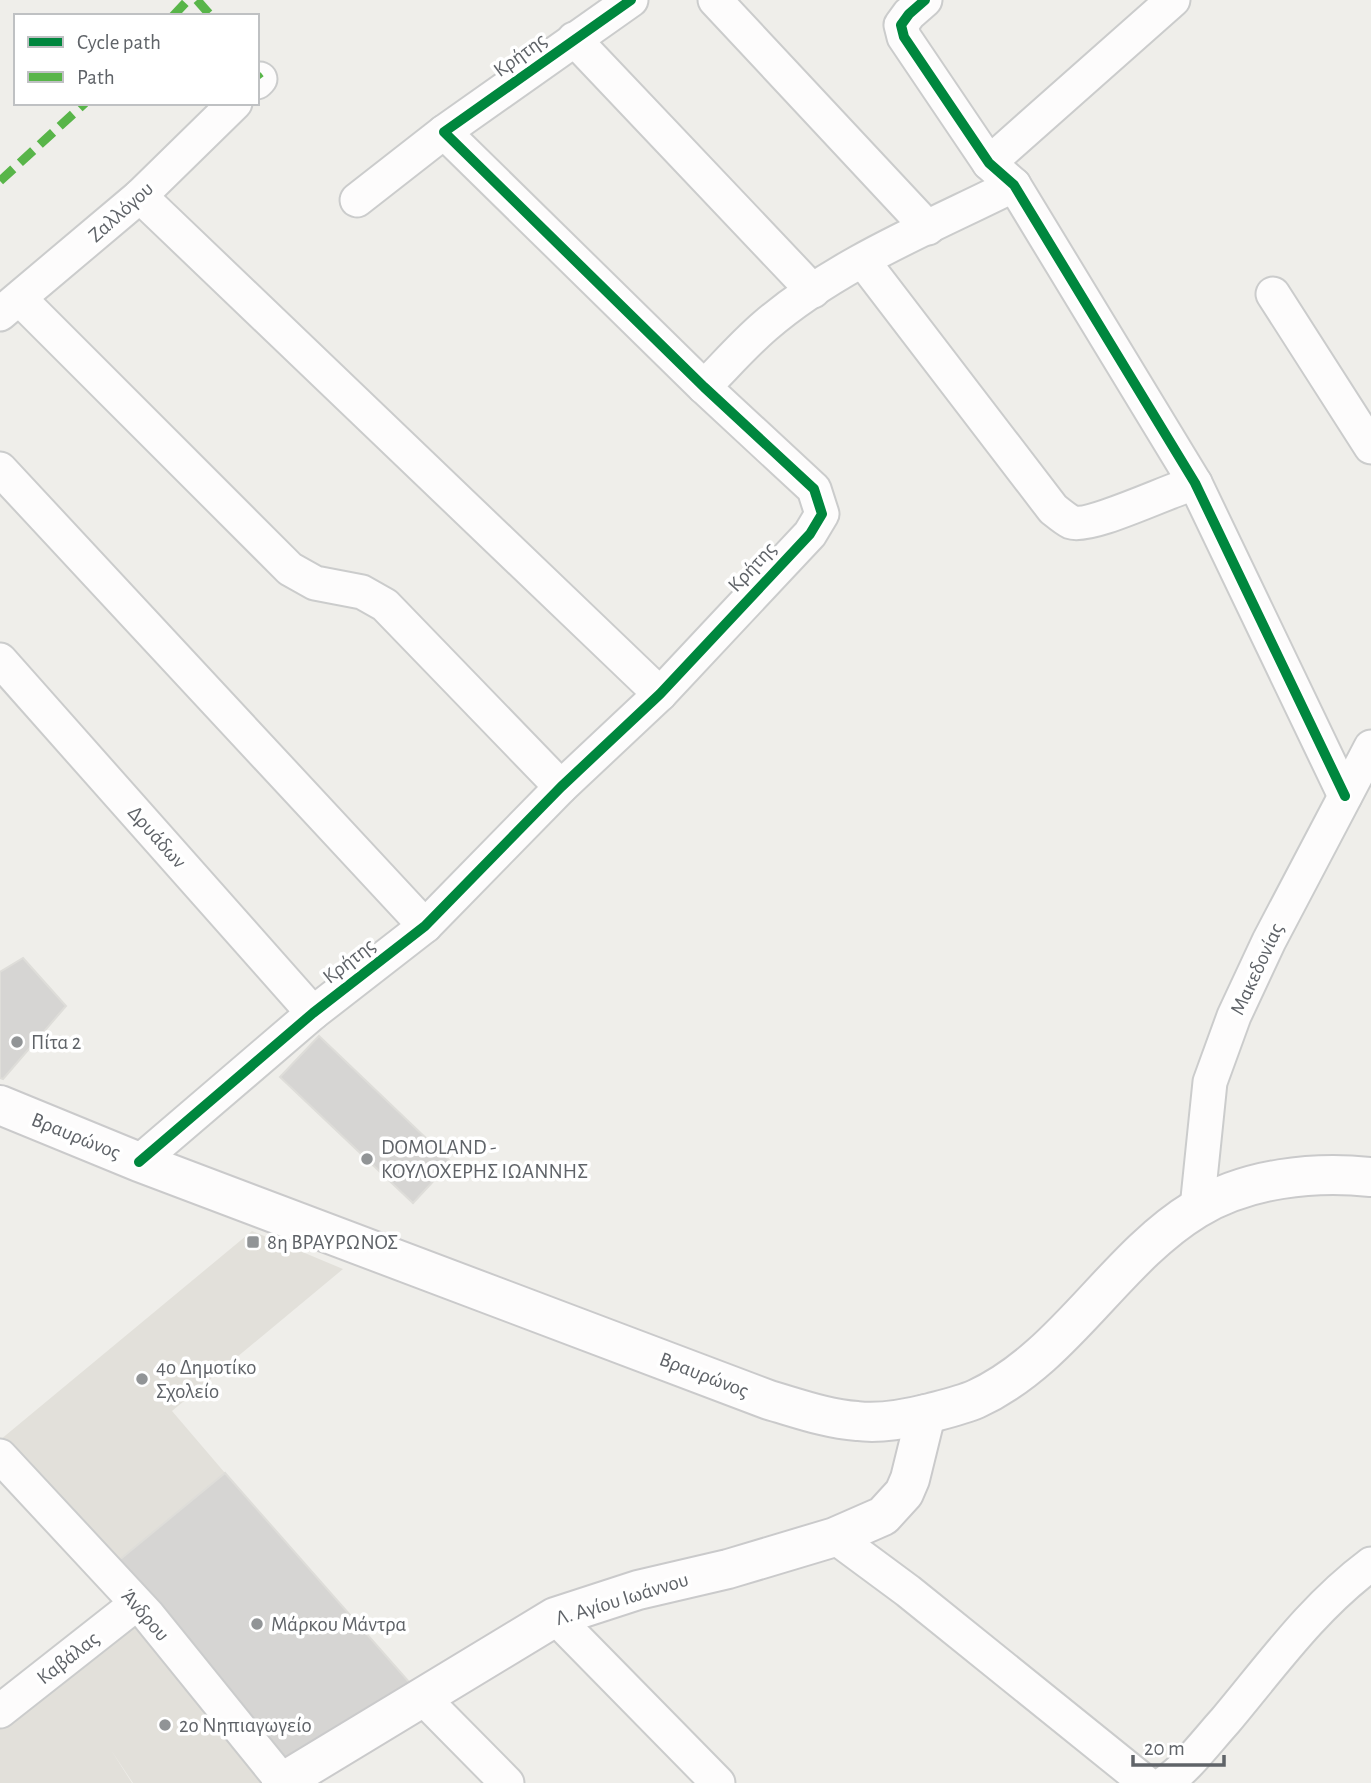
<svg xmlns="http://www.w3.org/2000/svg" width="1371" height="1783" font-family="'Alegreya Sans',sans-serif">
<rect width="100%" height="100%" fill="#efeeea"/>
<g fill="#e2e0da">
<path d="M252 1231 343 1269 172 1411 225 1473 112 1566 0 1440Z"/>
<path d="M136 1604 281 1783H133L111 1750 132 1783H0V1711Z"/>
</g>
<g fill="#d6d5d3" stroke="#deddd9" stroke-width="2">
<path d="M23 958 66 1006 3 1079 0 1078V972Z"/>
<path d="M319 1036 451 1162 413 1203 280 1077Z"/>
<path d="M225 1473 424 1699 283 1782 112 1566Z"/>
</g>
<g fill="none" stroke-linecap="round" stroke-linejoin="round">
<defs>
<g id="street">
<path d="M715 0 928 228"/>
<path d="M925 0 909 14 901 25 904 37 989 163 1014 185 1195 483 1345 796"/>
<path d="M574 39 813 291"/>
<path d="M257 82 260 79"/>
<path d="M989 163 1173 0"/>
<path d="M140 196 660 694"/>
<path d="M357 200 444 132"/>
<path d="M863 261 1053 509C1058 513 1065 519 1071 522 1090 529 1169 490 1195 483"/>
<path d="M1273 294 1371 447"/>
<path d="M20 299 290 569 315 583 362 592 385 605 561 787"/>
<path d="M0 314 140 196 235 103"/>
<path d="M704 387C724 367 743 345 765 326 837 264 930 227 1014 185"/>
<path d="M0 469 425 926"/>
<path d="M0 660 313 1013"/>
<path d="M139 1162 313 1013 425 926 561 787 660 694 810 534 822 514 814 489 704 387 444 132 631 0"/>
<path d="M1197 1208 1210 1082 1234 1016 1269 941 1371 747"/>
<path d="M0 1456 147 1614 283 1782"/>
<path d="M835 1537 908 1591 1146 1783"/>
<path d="M555 1617 718 1783"/>
<path d="M424 1699 507 1783"/>
<path d="M0 1711 136 1604"/>
<path d="M1165 1783C1188 1767 1206 1742 1225 1721 1272 1665 1312 1608 1371 1564"/>
</g>
<g id="secondary">
<path d="M0 1105 139 1162 769 1400C797 1408 827 1419 857 1421 881 1424 906 1419 930 1413 945 1409 962 1405 976 1399 1065 1358 1114 1259 1196 1209 1247 1178 1313 1171 1371 1177"/>
<path d="M281 1783 555 1617 638 1590 728 1569 835 1537 883 1516 904 1493 910 1479 926 1414"/>
</g>
</defs>
<use href="#street" stroke="#cbcccc" stroke-width="37"/>
<use href="#secondary" stroke="#cacacb" stroke-width="42"/>
<use href="#street" stroke="#fdfcfc" stroke-width="33"/>
<use href="#secondary" stroke="#fdfcfc" stroke-width="38"/>
<g stroke="#58b549" stroke-width="9" stroke-dasharray="18 9" stroke-linecap="butt">
<path d="M197 0 211 16"/>
<path d="M173 16 188 0"/>
<path d="M257 75 260 79"/>
<path d="M0 181 85 103"/>
</g>
<defs>
<g id="cycleway">
<path d="M925 0 909 14 901 25 904 37 989 163 1014 185 1195 483 1345 796"/>
<path d="M139 1162 313 1013 425 926 561 787 660 694 810 534 822 514 814 489 704 387 444 132 631 0"/>
</g>
</defs>
<use href="#cycleway" stroke="#fff" stroke-width="15"/>
<use href="#cycleway" stroke="#00873e" stroke-width="10"/>
</g>
<g fill="#919496" stroke="#fff" stroke-width="2.5">
<circle cx="17" cy="1042" r="7"/>
<circle cx="367" cy="1159" r="7"/>
<rect x="246" y="1235" width="14" height="14" rx="3.5"/>
<circle cx="142" cy="1379" r="7"/>
<circle cx="257" cy="1624" r="7"/>
<circle cx="165" cy="1725" r="7"/>
</g>
<g text-anchor="middle" dominant-baseline="central" stroke-width="7" stroke-linejoin="round" paint-order="stroke">
<g font-size="21" fill="#5f6368" stroke="#fff">
<text transform="translate(520 55) rotate(-36)">Κρήτης</text>
<text transform="translate(121 212) rotate(-42)">Ζαλλόγου</text>
<text transform="translate(752 567) rotate(-47)">Κρήτης</text>
<text transform="translate(157 837) rotate(48)">Δρυάδων</text>
<text transform="translate(349 961) rotate(-38)">Κρήτης</text>
<text transform="translate(1257 969) rotate(-65)">Μακεδονίας</text>
<text transform="translate(76 1136) rotate(22)">Βραυρώνος</text>
<text transform="translate(704 1375) rotate(21)">Βραυρώνος</text>
<text transform="translate(622 1599) rotate(-17)">Λ. Αγίου Ιωάννου</text>
<text transform="translate(145 1615) rotate(49)">Άνδρου</text>
<text transform="translate(68 1658) rotate(-38)">Καβάλας</text>
</g>
<g font-size="21" fill="#5f6368" stroke="#fff" text-anchor="start">
<text x="31" y="1042">Πίτα 2</text>
<text x="381" y="1147">DOMOLAND -<tspan x="381" dy="24">ΚΟΥΛΟΧΕΡΗΣ ΙΩΑΝΝΗΣ</tspan></text>
<text x="267" y="1242">8η ΒΡΑΥΡΩΝΟΣ</text>
<text x="156" y="1367">4ο Δημοτίκο<tspan x="156" dy="24">Σχολείο</tspan></text>
<text x="271" y="1624">Μάρκου Μάντρα</text>
<text x="179" y="1725">2ο Νηπιαγωγείο</text>
</g>
</g>
<rect x="14" y="14" width="245" height="91" fill="#ffffff" stroke="#bfc1c3" stroke-width="2"/>
<rect x="28" y="37" width="35" height="10" fill="#00873e" stroke="#bfc1c3" stroke-width="2"/>
<text x="77" y="49" font-size="21" fill="#5f6368">Cycle path</text>
<rect x="28" y="72" width="35" height="10" fill="#58b549" stroke="#bfc1c3" stroke-width="2"/>
<text x="77" y="84" font-size="21" fill="#5f6368">Path</text>
<path d="M1133 1755v10h91v-10" fill="none" stroke="#5f6368" stroke-width="3.5"/>
<text x="1144" y="1755" font-size="21" fill="#5f6368" stroke="#ffffff" stroke-width="5" paint-order="stroke">20 m</text>
</svg>
